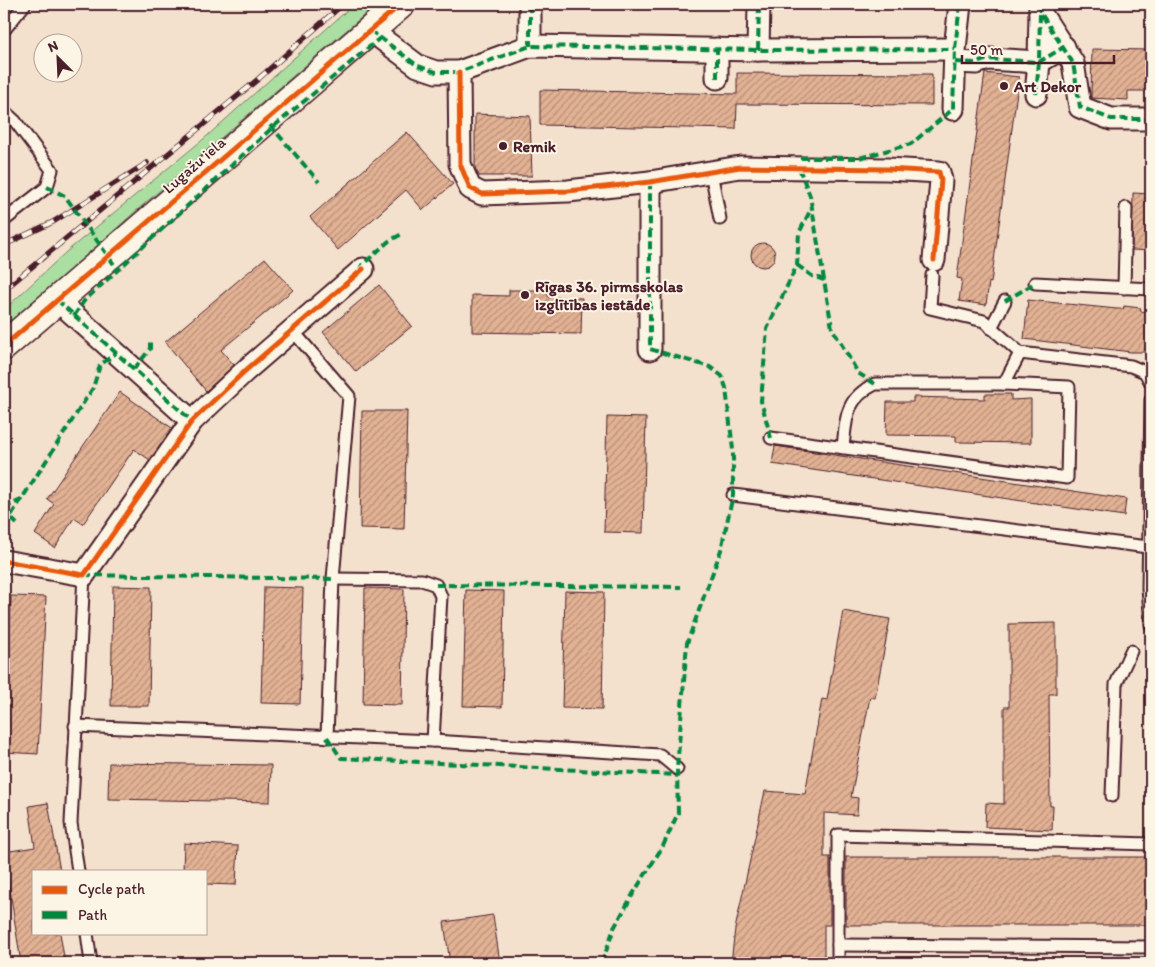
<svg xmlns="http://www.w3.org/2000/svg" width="1155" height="967" font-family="Itim,sans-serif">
<defs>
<pattern id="building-hatch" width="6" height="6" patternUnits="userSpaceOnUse" patternTransform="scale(1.25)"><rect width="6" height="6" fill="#e2b294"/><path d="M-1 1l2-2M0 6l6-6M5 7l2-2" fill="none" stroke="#b99079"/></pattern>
</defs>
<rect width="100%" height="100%" fill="#f4e1cd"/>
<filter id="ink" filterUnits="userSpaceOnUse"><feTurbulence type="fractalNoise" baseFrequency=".02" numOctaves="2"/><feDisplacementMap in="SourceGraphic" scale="10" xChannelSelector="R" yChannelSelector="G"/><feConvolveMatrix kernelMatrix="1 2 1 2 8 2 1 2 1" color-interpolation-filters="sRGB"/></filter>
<g filter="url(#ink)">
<path fill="#aadfa1" stroke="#7a7f66" d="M354 4H377L136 211 4 329V310L66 252 206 137Z"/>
<g fill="url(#building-hatch)" stroke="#4a1f2b">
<path d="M1092 49 1151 50V91H1128V100L1091 98Z"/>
<path d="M737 73 932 74V105L737 104 736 129 540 125V90L737 94Z"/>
<path d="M985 73 1019 77 991 283 989 282 986 305 959 301 962 279 957 278Z"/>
<path d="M475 114 530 116 532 176H479L475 168Z"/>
<path d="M407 132 453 184 423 210 406 190 338 250 310 217Z"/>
<path d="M1133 193 1151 194V251L1132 250Z"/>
<circle cx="763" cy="255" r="12"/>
<path d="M265 258 293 290 221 350 234 365 206 391 165 342Z"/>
<path d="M379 285 412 326 356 372 323 332Z"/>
<path d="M509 290H548V297L582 298 581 334 472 332V295L509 296Z"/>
<path d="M1028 300 1117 309H1123L1124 306 1141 308 1140 311 1151 313V352H1131L1024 339Z"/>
<path d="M120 392 172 428 150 460 134 449 83 524 74 518 55 548 35 534 54 504 47 499Z"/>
<path d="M985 394H1011V400L1031 399V443L956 442V436L886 435 887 402H913V397L985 399Z"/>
<path d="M362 411H407L404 529 360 528Z"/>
<path d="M607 417 646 418 643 533 604 532Z"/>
<path d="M775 446 1126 499 1124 516 772 464Z"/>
<path d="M113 586 151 587 149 706H111Z"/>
<path d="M264 587 303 588 300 704 261 703Z"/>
<path d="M365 588 404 589 402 705 363 704Z"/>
<path d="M466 590 504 591 502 707 463 706Z"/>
<path d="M565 591 604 592 602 709 562 708Z"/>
<path d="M11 596 46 597 38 754 4 752Z"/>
<path d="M843 611 890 619 875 698 870 697 851 797 858 798 857 815 824 813V857H830V925H824V963H731L735 929 765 791 805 794 822 699 827 700Z"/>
<path d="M1056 623V694H1049L1050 806H1053L1052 830 985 827 986 803 1004 804V707H1009V624Z"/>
<path d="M109 763 271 765 270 802 108 799Z"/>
<path d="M48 803 60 871H34V933H60L65 963H21L4 852 35 847 29 806Z"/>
<path d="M184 843 238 846 236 885 206 884V871H183Z"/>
<rect x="846" y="857" width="305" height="68"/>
<path d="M493 915 500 963H450L444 922Z"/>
</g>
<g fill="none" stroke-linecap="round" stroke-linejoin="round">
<defs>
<g id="lane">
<path d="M4 30 25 4"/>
<path d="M4 111 15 121 52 170 47 187 6 219"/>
<path d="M711 172 720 219"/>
<path d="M932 275 930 308 984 321 1020 353 1131 366 1145 372 1151 383"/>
<path d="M1035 283 1151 289"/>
<path d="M1124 288 1126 208"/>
<path d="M991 328 1005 301"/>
<path d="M293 331 349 396 333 579 327 737"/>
<path d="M1004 384 1020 353"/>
<path d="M1151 400 1148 588 1151 625"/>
<path d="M771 438 1067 478 1069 387 1004 384H875C845 399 846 418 843 448"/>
<path d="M733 495 1148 547"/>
<path d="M333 579 422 580 436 585 441 596 433 741"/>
<path d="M75 726 433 741 660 755 677 769"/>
<path d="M1112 796 1116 684 1131 651"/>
<path d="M78 871 71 823 84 575"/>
<path d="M87 933 91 963"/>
<path d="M838 945 1151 947"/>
<path d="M838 963V835L1151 844"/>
</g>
<g id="street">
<path d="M530 4V46"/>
<path d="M1040 4V12L1073 63 1080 107 1111 119H1151"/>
<path d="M370 30 418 66 436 72H459L530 46 758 50 955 49"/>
<path d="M758 50 759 4"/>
<path d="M955 62 976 63 988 59 1039 62 1064 47"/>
<path d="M459 72 460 164 470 188 482 194 568 191 650 182 740 167 887 169 939 172 941 180 934 260"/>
<path d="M717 78V49"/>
<path d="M1036 94 1039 62 1040 12"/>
<path d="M953 109 955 49 960 4"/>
<path d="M650 182V349"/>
<path d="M57 300 192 421"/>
<path d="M4 561 84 575 192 421 245 371 363 269"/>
</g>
<path id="secondary" d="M4 346 401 4"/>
</defs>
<use href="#lane" stroke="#4a1f2b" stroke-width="15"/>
<use href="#street" stroke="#4a1f2b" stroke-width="25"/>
<use href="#secondary" stroke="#4a1f2b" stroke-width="31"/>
<use href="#lane" stroke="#fcf5e5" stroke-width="11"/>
<use href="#street" stroke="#fcf5e5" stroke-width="21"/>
<use href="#secondary" stroke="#fcf5e5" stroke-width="28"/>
<defs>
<g id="rail">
<path d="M4 245 53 222 147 163"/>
<path d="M4 290 257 80 343 4"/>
</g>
</defs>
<use href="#rail" stroke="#4a1f2b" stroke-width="5.5"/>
<use href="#rail" stroke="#fcf5e5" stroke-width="4" stroke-dasharray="11" stroke-linecap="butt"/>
<g stroke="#00873e" stroke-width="4" stroke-dasharray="8 4" stroke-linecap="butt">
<path d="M530 4V46"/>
<path d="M1040 4V12L1073 63 1080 107 1111 119H1151"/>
<path d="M370 30 418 66 436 72H459L530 46 758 50 955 49"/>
<path d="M758 50 759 4"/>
<path d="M955 62 976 63 988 59 1039 62 1064 47"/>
<path d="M717 78V49"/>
<path d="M1036 94 1039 62 1040 12"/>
<path d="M270 125 319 182"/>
<path d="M800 158H859L911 144 953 109 955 49 960 4"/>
<path d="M799 168 810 196 832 328 858 373 875 384"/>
<path d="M47 187 65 196 118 270"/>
<path d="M797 265 812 276 824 280"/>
<path d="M359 271 362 265 389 241 402 234"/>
<path d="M57 300 192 421"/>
<path d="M1005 301 1035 283"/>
<path d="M74 316 84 301 272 128 380 38"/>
<path d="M134 369 150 349V340"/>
<path d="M771 438 761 401 767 329 797 265 799 233 811 209"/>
<path d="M4 508 21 500 93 388 100 365 116 353"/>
<path d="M17 524 10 517 21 500"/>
<path d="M84 575 333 579"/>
<path d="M436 585 681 587"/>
<path d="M327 737 341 758 677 775"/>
<path d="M602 963 614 928 633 894 663 846 678 813 677 769 687 643 721 550 733 495V450L726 388 722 376 710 367 650 349V182"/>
</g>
<defs>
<g id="cycleway">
<path d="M459 72 460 164 470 188 482 194 568 191 650 182 740 167 887 169 939 172 941 180 934 260"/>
<path d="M4 346 401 4"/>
<path d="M4 561 84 575 192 421 245 371 363 269"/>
</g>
</defs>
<use href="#cycleway" stroke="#fcf5e5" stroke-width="8"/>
<use href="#cycleway" stroke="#e8590c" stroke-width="5"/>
</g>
</g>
<g fill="#4a1f2b" stroke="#fcf5e5" stroke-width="2">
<circle cx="1004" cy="86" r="5"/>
<circle cx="503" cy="146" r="5"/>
<circle cx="525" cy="295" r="5"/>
</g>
<g text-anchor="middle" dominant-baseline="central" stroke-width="4" stroke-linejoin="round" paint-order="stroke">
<g font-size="16" font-weight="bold" fill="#4a1f2b" stroke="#fcf5e5" text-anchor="start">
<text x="1014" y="86">Art Dekor</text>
<text x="513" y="146">Remik</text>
<text x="535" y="286">Rīgas 36. pirmsskolas<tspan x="535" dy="18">izglītības iestāde</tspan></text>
</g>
<g font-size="16" fill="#4a1f2b" stroke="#fcf5e5">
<text transform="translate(194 165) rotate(-41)">Lugažu iela</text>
</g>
</g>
<rect width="1155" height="967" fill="none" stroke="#fcf5e5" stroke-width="20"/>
<rect x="10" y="10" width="1135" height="947" fill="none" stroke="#4a1f2b" stroke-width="2" filter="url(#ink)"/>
<rect x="32" y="870" width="175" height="65" fill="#fcf5e5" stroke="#b59f9b"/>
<rect x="42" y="886" width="25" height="8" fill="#e8590c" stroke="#b59f9b"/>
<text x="78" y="894" font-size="15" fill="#4a1f2b">Cycle path</text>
<rect x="42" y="911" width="25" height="8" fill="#00873e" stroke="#b59f9b"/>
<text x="78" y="920" font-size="15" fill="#4a1f2b">Path</text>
<g transform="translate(58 58) rotate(336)"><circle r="24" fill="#fcf5e5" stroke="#b59f9b"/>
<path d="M0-4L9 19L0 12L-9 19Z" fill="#4a1f2b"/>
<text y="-8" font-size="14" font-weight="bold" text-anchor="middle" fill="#4a1f2b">N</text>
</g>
<path d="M962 55v8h152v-8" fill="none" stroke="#4a1f2b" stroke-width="2.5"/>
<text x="970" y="55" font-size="15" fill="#4a1f2b" stroke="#fcf5e5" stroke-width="4" paint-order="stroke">50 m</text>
</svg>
